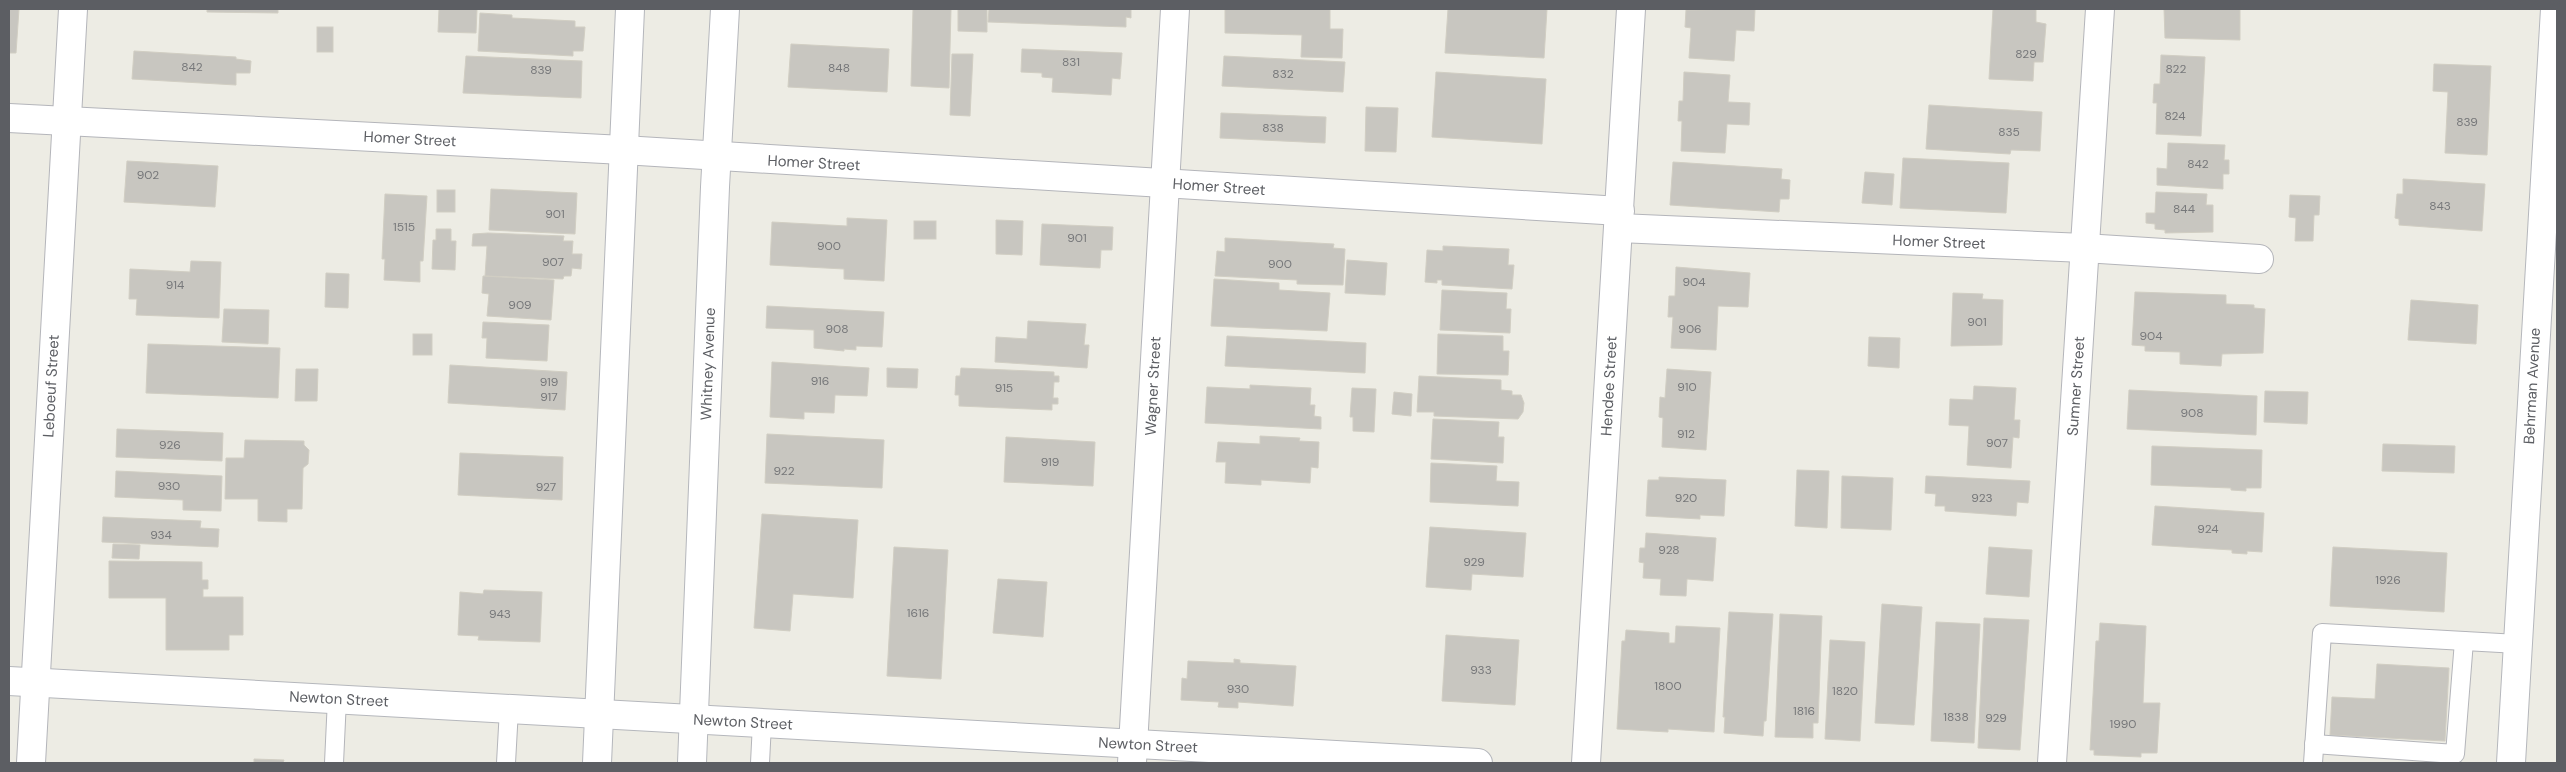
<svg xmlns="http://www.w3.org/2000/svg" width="2566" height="772" font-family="'DM Sans',sans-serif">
<rect width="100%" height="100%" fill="#edece4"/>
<g fill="#c8c6c0" stroke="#d1cec3">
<path d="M9 9H19L16 53H9Z"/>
<path d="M200 9H278V13L207 12V9Z"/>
<path d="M439 9H477L476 33 438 32Z"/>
<path d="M913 9H951L949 88 911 86Z"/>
<path d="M958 9H987V32L958 31Z"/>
<path d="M989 9H1131V18L1126 17V27L988 22Z"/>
<path d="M1225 9H1330V29H1343L1342 58 1301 57 1302 35 1225 33Z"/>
<path d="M1448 9H1547L1544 58 1445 53Z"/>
<path d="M1755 9 1754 31 1736 30 1734 61 1689 58 1691 28 1685 27 1686 10Z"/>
<path d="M1993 9H2036V22L2046 24 2043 62H2034L2033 81 1989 79Z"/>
<path d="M2164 9H2240V40L2165 38Z"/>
<path d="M480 13 512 15V18L575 21V27H585L583 51H573V56L478 51Z"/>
<rect x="317" y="27" width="16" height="25"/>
<path d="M791 44 889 49 887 92 788 87Z"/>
<path d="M1022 49 1122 53 1120 79 1112 78 1111 95 1052 92 1053 78 1042 77V73L1021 72Z"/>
<path d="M134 51 236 57V59L251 61 250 73H236V85L132 79Z"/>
<path d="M952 54H973L970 116 950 115Z"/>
<path d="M2161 55 2205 57 2201 136 2156 134 2157 103H2153L2154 84H2160Z"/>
<path d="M466 56 582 61 581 98 463 93Z"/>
<path d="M1224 56 1345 62 1343 92 1222 86Z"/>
<path d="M2434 64 2491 66 2487 155 2445 153 2448 92 2433 91Z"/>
<path d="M1436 72 1546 79 1542 144 1432 137Z"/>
<path d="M1684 72 1730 75 1728 102 1750 103 1749 125 1727 124 1725 153 1681 151 1682 121H1678L1679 101H1683Z"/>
<path d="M1929 105 2042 112 2040 151 2011 150 2010 154 1926 149Z"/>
<path d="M1366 107 1398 108 1396 152 1365 151Z"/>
<path d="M1221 113 1326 117 1325 143 1220 138Z"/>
<path d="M2168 143 2225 145 2224 160H2229V174H2223V189L2157 185V168L2167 169Z"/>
<path d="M1903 158 2009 163 2006 213 1900 208Z"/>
<path d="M127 161 218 166 215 207 124 202Z"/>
<path d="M1673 162 1782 169 1781 179 1790 180 1789 199H1780L1779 212 1670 205Z"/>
<path d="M1865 172 1894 174 1892 205 1862 203Z"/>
<path d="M2403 179 2485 184 2482 231 2399 225V219L2395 218 2397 194H2403Z"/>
<path d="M491 189 577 193 575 234 489 230Z"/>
<rect x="437" y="190" width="18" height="22"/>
<path d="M2156 192 2207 194 2206 205H2213V232L2165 233V230L2155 229V224L2146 223V213H2155Z"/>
<path d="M385 194 427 196 423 261H420V282L384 280 385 259H382Z"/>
<path d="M2290 195 2320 196 2319 215H2314L2313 241H2295L2296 218 2289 217Z"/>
<path d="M847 218 887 220 884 281 844 279V269L770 265 772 222 847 226Z"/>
<path d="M996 220 1023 221 1022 255 996 254Z"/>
<rect x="914" y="221" width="22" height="18"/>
<path d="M1042 224 1113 227 1112 250H1101L1100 268 1040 265Z"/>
<path d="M436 229H451V241H456L455 270 432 269 433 240H436Z"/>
<path d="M488 233 564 236 563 241H573L572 254H582L581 269 572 268 571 276H564L563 279 485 276 487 246H472L473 234Z"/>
<path d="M1225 238 1334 244 1333 248 1345 249 1343 285 1297 284V280L1215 276 1217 251 1225 252Z"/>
<path d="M1443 246 1509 249 1508 265H1514L1512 289 1442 285V280H1437V283L1425 282 1427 250 1443 251Z"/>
<path d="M1347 260 1387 263 1385 295 1345 293Z"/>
<path d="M191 261 221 262 219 318 136 315 137 299H129L130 269 190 272Z"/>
<path d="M1676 267 1750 273 1748 307 1718 306 1716 350 1671 348 1673 317H1668L1669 296H1675Z"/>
<path d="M326 273 349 274 348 308 325 307Z"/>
<path d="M483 276 554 280 551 320 487 316 489 294 482 293Z"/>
<path d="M1214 279 1279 283V290L1330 293 1327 331 1211 326Z"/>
<path d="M1442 290 1507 293 1506 309H1511L1510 333 1440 330Z"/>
<path d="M2135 292 2226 295V304L2254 305V308L2265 309 2263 353 2222 354 2221 366 2180 364V352L2145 351V346L2132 345Z"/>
<path d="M1953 293 1983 294 1982 299 2003 300 2002 345 1951 346Z"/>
<path d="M2411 300 2478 305 2476 344 2408 340Z"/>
<path d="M767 306 884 312 882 347 856 346V350L844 349V351L814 348V330L766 328Z"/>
<path d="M224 309 269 310 268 344 222 342Z"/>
<path d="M1028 321 1086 324 1084 345H1089L1087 368 995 362 996 337 1027 339Z"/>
<path d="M483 322 549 325 547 361 486 358 487 338H482Z"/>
<rect x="413" y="334" width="19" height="21"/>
<path d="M1438 334 1503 336V351H1509L1508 375 1437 374Z"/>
<path d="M1227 336 1366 343 1365 373 1225 366Z"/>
<path d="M1869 337 1900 338 1899 368 1868 366Z"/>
<path d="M148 344 280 348 278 398 146 393Z"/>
<path d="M772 362 869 368 867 396 835 395 834 413 804 412V419L770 417Z"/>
<path d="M450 365 567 372 565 410 448 403Z"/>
<path d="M887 368 918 369 917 388 887 387Z"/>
<path d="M961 368 1054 372V376H1059V382H1054L1053 398H1058V404H1052V410L959 406V395H955L956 376H960Z"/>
<path d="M296 369H318L317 401H295Z"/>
<path d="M1667 369 1711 372 1706 450 1662 447 1663 418 1659 417 1660 397 1665 398Z"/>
<path d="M1419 376 1501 380V390L1512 391V395H1521L1524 403 1523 412 1518 419 1434 416V412H1417Z"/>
<path d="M1250 385 1311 388 1310 405H1315L1314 416 1321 417V429L1205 423 1207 387 1250 389Z"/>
<path d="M1974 386 2016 388 2014 420H2020L2019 438 2013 437 2011 468 1967 465 1969 426 1949 425 1950 399 1973 400Z"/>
<path d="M1352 388 1376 389 1374 432 1353 431V417H1350Z"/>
<path d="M2129 390 2257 396 2256 435 2127 429Z"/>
<path d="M2265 391 2308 392 2307 424 2264 422Z"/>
<path d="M1394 392 1412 394 1411 416 1392 414Z"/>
<path d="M1433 419 1499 422 1498 437H1504L1503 463 1431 459Z"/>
<path d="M117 429 223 433 222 461 116 457Z"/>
<path d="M767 434 884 440 882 488 765 483Z"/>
<path d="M1260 436 1300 438 1299 441 1319 442 1318 468 1311 467 1310 483 1261 480V485L1225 483 1226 462H1216L1218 442 1260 444Z"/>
<path d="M1006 437 1095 442 1093 486 1004 482Z"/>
<path d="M245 440 304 441V445L309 450 308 464 303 468 302 509H287V522L258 521V499H225L226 458H244Z"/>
<path d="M2383 444 2455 446 2454 473 2382 471Z"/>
<path d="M2152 446 2262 450 2261 488H2246V491L2231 490V488L2151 485Z"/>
<path d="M460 453 563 457 562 500 458 495Z"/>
<path d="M1431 463 1497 466 1496 481 1519 482 1518 506 1430 502Z"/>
<path d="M1797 470 1829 471 1827 528 1795 526Z"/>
<path d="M116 471 222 476 221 511 183 510V500L115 497Z"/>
<path d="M1842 476 1893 478 1891 530 1841 528Z"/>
<path d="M1926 476 2030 481 2028 503 2017 502 2016 516 1945 511V506H1935L1936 494 1925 493Z"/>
<path d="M1659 477 1726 480 1724 516 1700 515V519L1646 516 1648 480H1659Z"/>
<path d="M2155 506 2264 513 2262 552 2247 551V554L2232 553V550L2152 545Z"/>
<path d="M762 514 858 520 853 598 793 594 790 631 754 628Z"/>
<path d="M103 517 201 521 200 528 219 529 218 547 102 542Z"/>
<path d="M1430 527 1526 533 1523 577 1472 574 1471 590 1426 587Z"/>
<path d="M1646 533 1716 538 1713 581 1687 579 1686 596 1660 595 1661 579 1643 578 1644 563 1639 562 1640 548H1645Z"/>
<path d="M113 544 140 545 139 559 112 558Z"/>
<path d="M894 547 948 550 941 679 887 676Z"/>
<path d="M1989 547 2032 550 2029 597 1986 594Z"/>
<path d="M2333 547 2447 553 2444 612 2330 606Z"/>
<path d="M109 561 202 562V580H208V589H203V597H243V635H229V650H166V598H109Z"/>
<path d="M998 579 1047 582 1043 637 993 633Z"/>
<path d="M484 590 542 592 540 642 478 640 479 636 458 635 460 592 483 594Z"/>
<path d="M1882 604 1922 607 1914 725 1875 723Z"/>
<path d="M1729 612 1773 614 1766 721H1764L1763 736 1724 733 1725 717H1723Z"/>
<path d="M1780 614 1822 616 1818 723H1813V738L1775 737Z"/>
<path d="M1984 618 2029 620 2020 750 1978 748Z"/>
<path d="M1936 622 1980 624 1974 743 1931 741Z"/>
<path d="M2100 623 2146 626 2143 703H2160L2157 753H2141V757L2094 755V750H2090L2096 641H2099Z"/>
<path d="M1676 626 1720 628 1714 732 1668 729V732L1617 729 1622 641H1625L1626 630 1669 633V643H1675Z"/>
<path d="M1446 635 1519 640 1515 705 1442 701Z"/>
<path d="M1830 640 1865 642 1860 741 1825 739Z"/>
<path d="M1234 659 1240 660V663L1296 666 1293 706 1238 702V708L1218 707 1219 702 1181 700 1182 678 1187 679 1188 661 1234 663Z"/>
<path d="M2377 664 2449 668 2445 741 2330 735 2332 697 2375 699Z"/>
<path d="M254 759 284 760 283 763H254Z"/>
</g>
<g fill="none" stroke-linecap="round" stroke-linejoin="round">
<defs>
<g id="lane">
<path d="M2314 744 2455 754 2464 641"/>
<path d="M334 763 337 699"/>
<path d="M506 763 509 709"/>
<path d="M760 763 762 723"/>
<path d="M2313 763 2322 633 2518 644"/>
</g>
<g id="street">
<path d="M9 118 623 150 1620 211"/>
<path d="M1619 228 2084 248 2259 259"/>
<path d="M31 763 73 9"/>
<path d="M1132 763 1175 9"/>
<path d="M1586 763 1631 9"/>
<path d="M2052 763 2100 9"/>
</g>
<g id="secondary">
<path d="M9 681 1478 763"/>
<path d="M597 763 630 9"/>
<path d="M692 763 715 187 725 9"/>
<path d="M2511 763 2555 9"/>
</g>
</defs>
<use href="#lane" stroke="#b4b5ba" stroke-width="20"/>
<use href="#street" stroke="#b4b5ba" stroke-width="30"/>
<use href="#secondary" stroke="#b5b7bc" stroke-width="30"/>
<use href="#lane" stroke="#fff" stroke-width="18"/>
<use href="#street" stroke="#fff" stroke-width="28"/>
<use href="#secondary" stroke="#fff" stroke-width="28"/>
</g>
<g text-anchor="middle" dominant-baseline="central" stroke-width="5" stroke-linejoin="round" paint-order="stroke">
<g font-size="12" fill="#77787a">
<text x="2026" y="54">829</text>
<text x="1071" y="62">831</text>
<text x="192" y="67">842</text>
<text x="839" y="68">848</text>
<text x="2176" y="69">822</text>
<text x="541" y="70">839</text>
<text x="1283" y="74">832</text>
<text x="2175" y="116">824</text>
<text x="2467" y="122">839</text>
<text x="1273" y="128">838</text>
<text x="2009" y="132">835</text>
<text x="2198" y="164">842</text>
<text x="148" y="175">902</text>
<text x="2440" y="206">843</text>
<text x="2184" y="209">844</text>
<text x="555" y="214">901</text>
<text x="404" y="227">1515</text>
<text x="1077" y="238">901</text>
<text x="829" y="246">900</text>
<text x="553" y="262">907</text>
<text x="1280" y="264">900</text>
<text x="1694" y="282">904</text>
<text x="175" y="285">914</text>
<text x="520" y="305">909</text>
<text x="1977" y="322">901</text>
<text x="837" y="329">908</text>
<text x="1690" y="329">906</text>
<text x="2151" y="336">904</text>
<text x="820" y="381">916</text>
<text x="549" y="382">919</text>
<text x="1687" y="387">910</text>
<text x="1004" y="388">915</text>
<text x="549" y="397">917</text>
<text x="2192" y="413">908</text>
<text x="1686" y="434">912</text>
<text x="1997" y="443">907</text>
<text x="170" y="445">926</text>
<text x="1050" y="462">919</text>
<text x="784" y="471">922</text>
<text x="169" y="486">930</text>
<text x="546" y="487">927</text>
<text x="1686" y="498">920</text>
<text x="1982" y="498">923</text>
<text x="2208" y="529">924</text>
<text x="161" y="535">934</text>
<text x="1669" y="550">928</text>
<text x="1474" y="562">929</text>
<text x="2388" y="580">1926</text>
<text x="918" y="613">1616</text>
<text x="500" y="614">943</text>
<text x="1481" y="670">933</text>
<text x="1668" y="686">1800</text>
<text x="1238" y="689">930</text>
<text x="1845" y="691">1820</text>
<text x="1804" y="711">1816</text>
<text x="1956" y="717">1838</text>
<text x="1996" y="718">929</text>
<text x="2123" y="724">1990</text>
</g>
<g font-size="15" fill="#5c5e63" stroke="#fff">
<text transform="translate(410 139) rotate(3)">Homer Street</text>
<text transform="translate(814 163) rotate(3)">Homer Street</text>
<text transform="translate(1219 187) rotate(4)">Homer Street</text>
<text transform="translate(1939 242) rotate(2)">Homer Street</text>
<text transform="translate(708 364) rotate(-88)">Whitney Avenue</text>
<text transform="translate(51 386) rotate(-87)">Leboeuf Street</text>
<text transform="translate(1153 386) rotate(-87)">Wagner Street</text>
<text transform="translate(1609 386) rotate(-87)">Hendee Street</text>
<text transform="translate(2076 386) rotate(-86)">Sumner Street</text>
<text transform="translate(2532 386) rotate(-87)">Behrman Avenue</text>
<text transform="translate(339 699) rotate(3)">Newton Street</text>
<text transform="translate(743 722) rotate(3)">Newton Street</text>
<text transform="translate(1148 745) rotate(3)">Newton Street</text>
</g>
</g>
<rect width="2566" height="772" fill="none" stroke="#5c5e63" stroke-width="20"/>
</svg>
